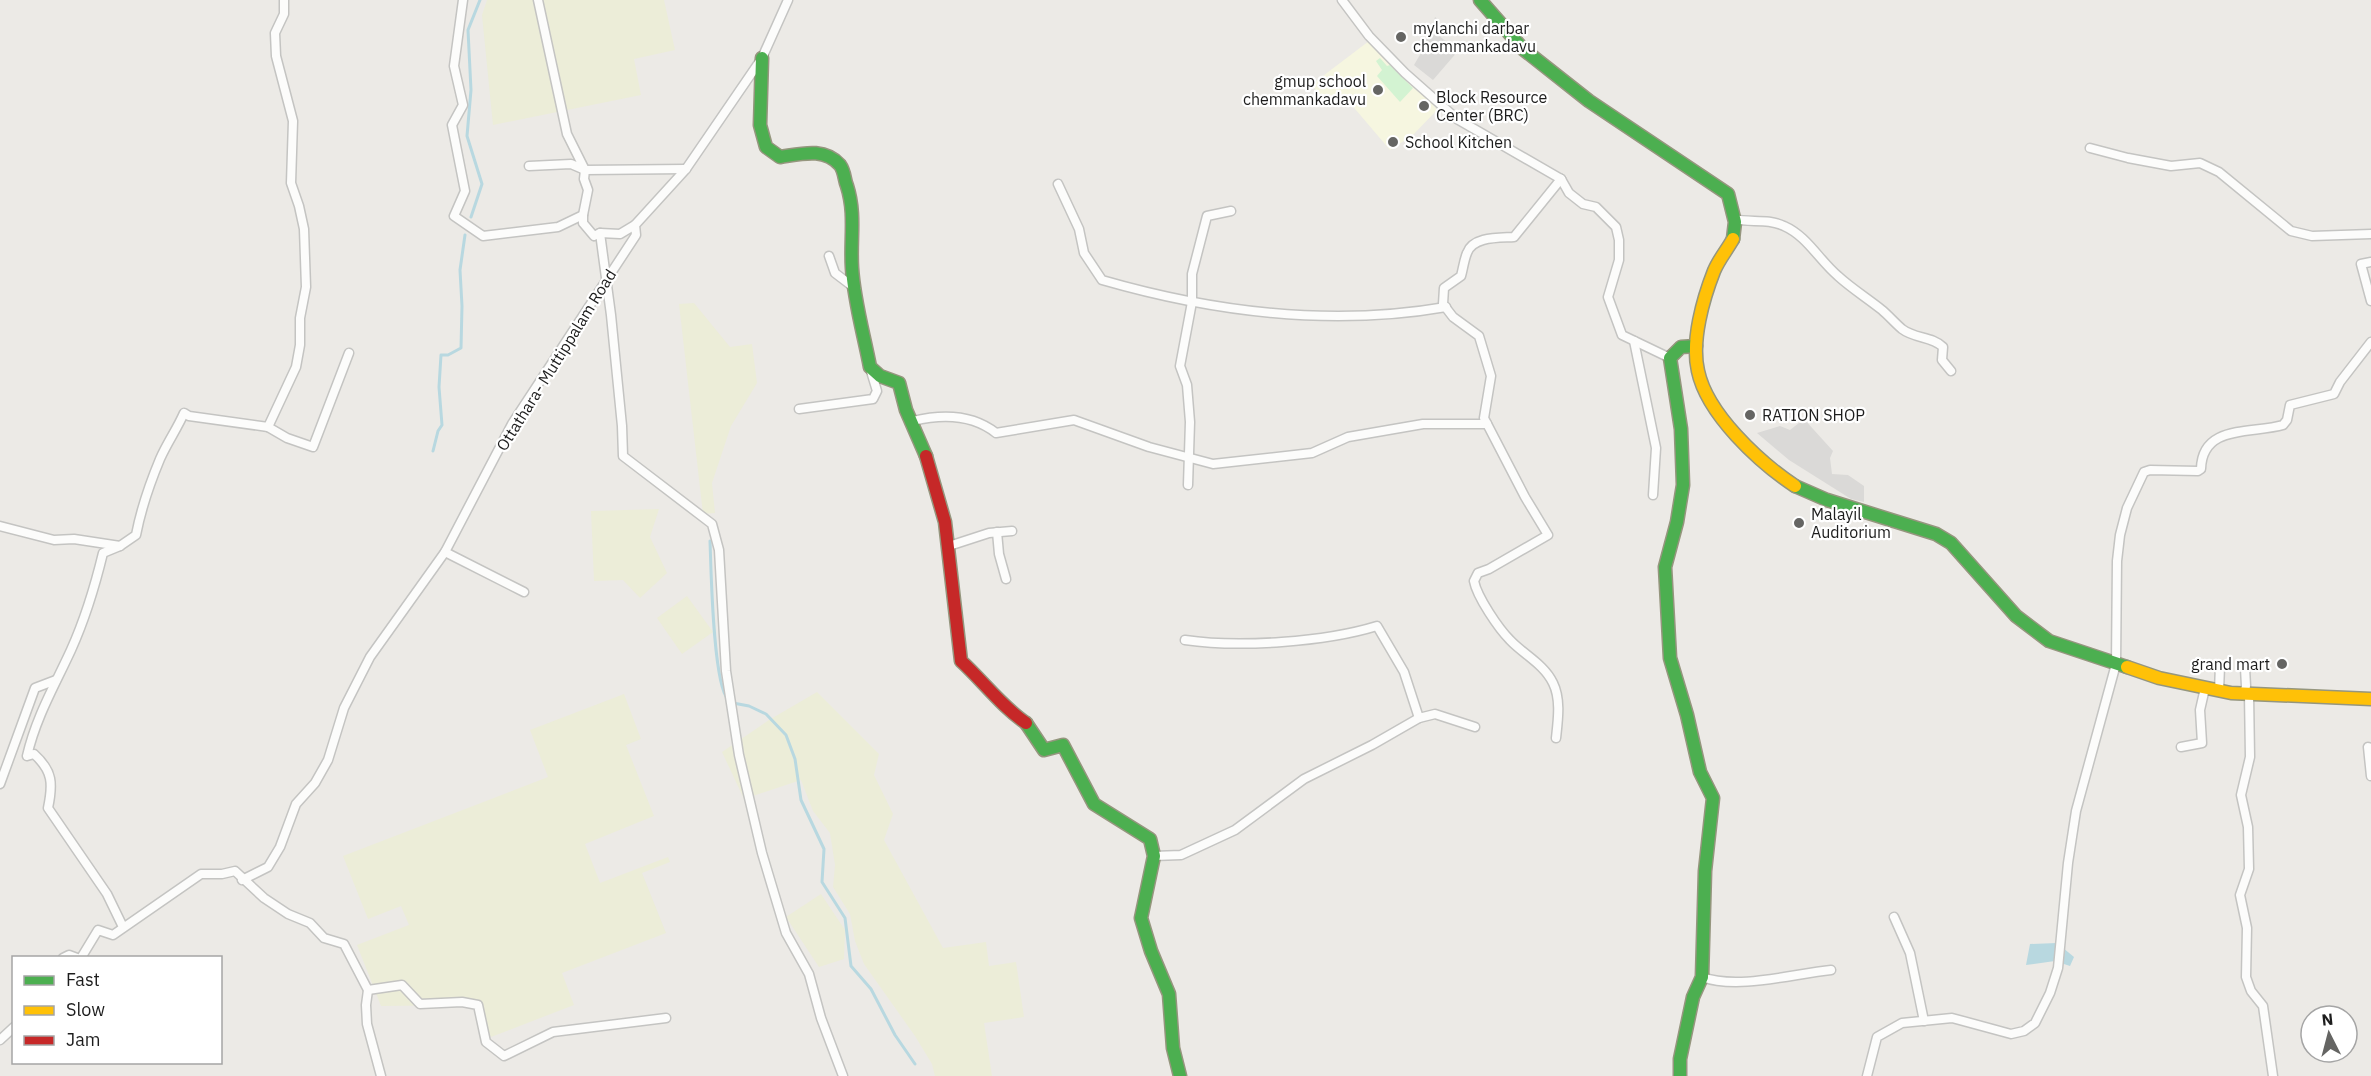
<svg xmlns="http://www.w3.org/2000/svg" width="2371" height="1076" font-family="'IBM Plex Sans',sans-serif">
<rect width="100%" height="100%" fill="#eceae6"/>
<path fill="#f6f6e0" d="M1369 41 1432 102 1437 110 1413 135 1390 150 1344 96 1331 105 1311 85Z"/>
<g fill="#dad9d7">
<path d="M1435 17 1439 20 1436 27 1438 35 1458 51 1433 80 1414 65 1421 53 1419 49 1430 34Z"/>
<path d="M1804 419 1833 451 1830 458 1832 474 1848 475 1864 486V502L1851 499 1789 460 1757 433 1780 426 1790 430Z"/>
</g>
<g fill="#ecedd8">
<path d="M487 0H664L675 50 634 59 641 95 493 125 482 15Z"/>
<path d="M694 303 730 347 752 344 757 383 731 426 712 483 715 513 703 514 679 304Z"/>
<path d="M659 509 650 537 667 573 640 598 623 580 594 581 591 511Z"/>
<path d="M687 596 713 632 682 654 657 618Z"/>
<path d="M817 692 879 754 874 775 893 814 884 840 943 948 986 942 989 966 1016 962 1024 1017 984 1023 992 1076H935L932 1064 915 1036 864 964 855 941 850 914 833 887 835 865 830 833 813 811 801 780 744 799 722 752 769 720Z"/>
<path d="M624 694 641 739 626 745 654 816 585 844 600 883 668 857 670 862 642 873 666 933 562 973 574 1005 491 1037 478 1005 381 1006 357 945 409 925 401 906 368 919 343 856 548 777 530 730Z"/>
<path d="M821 894 845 930 844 959 819 967 786 917Z"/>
</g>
<path fill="#d3f3d2" d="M1380 58 1387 66 1390 65 1413 88 1400 102 1377 76 1382 70 1376 61Z"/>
<path fill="#b8d8e0" d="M2057 943 2074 957 2070 966 2055 961 2026 965 2030 944Z"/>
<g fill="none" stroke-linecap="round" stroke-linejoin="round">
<g stroke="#b8d8e0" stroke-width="3">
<path d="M471 217 482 184 467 136 471 90 468 30 480 0"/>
<path d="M433 451 438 431 442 425 439 387 441 355H448L461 348 462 306 460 270 465 235"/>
<path d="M710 541C711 567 713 685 728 699"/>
<path d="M733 703 749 706 766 714 786 735 795 759 801 800 824 849 822 882 845 918 851 966 871 989 895 1035 915 1064"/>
</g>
<defs>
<g id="street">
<path d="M463 0 454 66 463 105 452 125 465 191 454 216 483 236 558 227 583 215 588 190 584 179 585 170 686 169"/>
<path d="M1342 0 1369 36 1405 73 1457 119 1561 179"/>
<path d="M2090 148 2128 158 2171 166 2200 163 2219 172 2291 231 2312 236 2371 234"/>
<path d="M529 166 571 164 585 170 567 134 538 0"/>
<path d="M1561 179 1569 193 1583 204 1596 207 1616 227 1619 240V260L1608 297 1622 335 1670 358"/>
<path d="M1058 184 1079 229 1084 253 1102 280C1213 312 1331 327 1446 307"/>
<path d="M583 215V223L594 236 600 233 620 234 635 225"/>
<path d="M1734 219C1751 223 1767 218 1784 226 1807 236 1819 260 1838 276 1851 288 1867 298 1882 310 1889 316 1895 323 1902 329 1915 339 1932 336 1943 347L1942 360 1951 371"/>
<path d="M600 233 611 315 622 426 623 456 712 524 719 550 726 671 739 755 762 853 786 933 809 974 821 1018 843 1076"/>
<path d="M829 256 835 273 856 289"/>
<path d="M2371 262 2361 264 2371 301"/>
<path d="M1634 341 1656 448 1653 495"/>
<path d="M799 409 873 399 877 391 870 368"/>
<path d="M913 421C942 414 972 414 996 433L1074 420 1149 447 1213 464 1312 453 1348 437 1423 424H1487"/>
<path d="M268 427 287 438 313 447 349 353"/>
<path d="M1188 485 1190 422 1187 385 1180 366 1192 302V274L1207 216 1231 211"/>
<path d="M0 526 54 540 74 539 120 546"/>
<path d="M997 532 999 554 1006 579"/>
<path d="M949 546 989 533 1012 531"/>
<path d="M445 552 524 592"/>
<path d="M1185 640C1239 648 1325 642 1377 626L1404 672 1419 718 1435 714 1475 727"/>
<path d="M2219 691 2220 666"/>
<path d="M2244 694 2246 686 2245 668"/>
<path d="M2249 694 2250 757 2241 795 2248 827 2249 869 2240 895 2247 928 2246 977 2251 991 2263 1006 2273 1076"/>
<path d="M1556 738C1558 720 1561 699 1553 683 1544 664 1523 654 1510 640 1499 629 1477 597 1474 581L1478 573 1489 569 1548 535 1525 497 1484 418 1491 376 1479 336 1453 317 1443 304 1444 288 1461 276C1463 269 1464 260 1467 253 1473 236 1500 238 1514 237L1561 179"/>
<path d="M2181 747 2202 743 2200 710 2205 688"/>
<path d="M2371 748 2368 747 2371 776"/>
<path d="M0 784 35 688 56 680"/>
<path d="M1154 856 1181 855 1235 830 1304 779 1372 745 1419 718"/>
<path d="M242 880 268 867 280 847 296 804 315 783 328 760 344 708 370 657 445 552 512 424 636 235 635 225 686 169 762 58 788 0"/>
<path d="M1894 917 1910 953 1924 1021"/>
<path d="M123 927 107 894 48 808C53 784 53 771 34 754L27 756C36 717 55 685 71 650 85 619 95 586 103 553L120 546 136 535C141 509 150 483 160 459 167 443 177 429 184 413L189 416 268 427 296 367 300 345V318L306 287 304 229 299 206 291 183 293 121 276 56 275 33 284 14V0"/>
<path d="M63 958 69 955 77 958"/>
<path d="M81 958 98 930 113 935 201 874H222L235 871 264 898 288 914 310 923 324 938 344 944 368 990 366 1005 367 1024 381 1076"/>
<path d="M1702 977C1738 990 1792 974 1831 970"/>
<path d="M368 990 402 985 420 1004 462 1002 478 1005 486 1042 504 1056 553 1032 666 1018"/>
<path d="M0 1040 14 1027"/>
<path d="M1867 1076 1877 1037 1902 1023 1952 1018 2011 1034 2024 1031 2035 1023 2050 993 2058 968 2068 863 2076 811 2116 664 2117 561 2120 535 2127 508 2144 472 2150 470 2198 471 2201 469C2202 424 2252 434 2283 425L2287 420 2290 405 2334 394 2340 382 2371 342"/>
</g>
<g id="fast">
<path d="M1480 0 1523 49 1589 101 1728 194 1735 222 1733 239"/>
<path d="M762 58 760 125 766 147 780 157C801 154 824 147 840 165 845 172 844 179 847 186 856 214 850 240 852 268 854 301 864 335 870 367L880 376 899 383 906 410 926 456"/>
<path d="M1795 486 1827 500 1936 534 1951 543 2016 616 2049 641 2127 667"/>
<path d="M1026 723 1044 750 1063 745 1094 804 1150 839 1154 856 1141 918 1151 951 1169 994 1173 1048 1180 1076"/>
<path d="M1680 1076V1059L1693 997 1702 977 1705 871 1713 798 1700 772 1687 715 1670 658 1665 567 1677 522 1683 485 1681 429 1670 358 1681 347 1696 346"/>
</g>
<g id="slow">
<path d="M1733 239C1727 250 1719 259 1714 271 1703 299 1691 341 1698 371 1707 414 1759 462 1795 486"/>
<path d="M2127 667 2159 678 2231 693 2371 699"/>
</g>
<path id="jam" d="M926 456 945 522 961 661C983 681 1001 706 1026 723"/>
</defs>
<use href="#street" stroke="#c4c4c2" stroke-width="11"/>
<use href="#fast" stroke="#95967e" stroke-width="15"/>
<use href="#slow" stroke="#95967e" stroke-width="15"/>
<use href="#jam" stroke="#95967e" stroke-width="15"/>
<use href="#street" stroke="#fcfcfb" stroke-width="8"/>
<use href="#fast" stroke="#4caf50" stroke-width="12"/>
<use href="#slow" stroke="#ffc107" stroke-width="12"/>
<use href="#jam" stroke="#c62828" stroke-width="12"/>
</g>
<g fill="#656563" stroke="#fff" stroke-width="2">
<circle cx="1401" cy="37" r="6"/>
<circle cx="1378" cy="90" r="6"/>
<circle cx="1424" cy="106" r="6"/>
<circle cx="1393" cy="142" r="6"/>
<circle cx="1750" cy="415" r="6"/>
<circle cx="1799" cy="523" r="6"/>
<circle cx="2282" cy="664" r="6"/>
</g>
<g text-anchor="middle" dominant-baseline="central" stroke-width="4.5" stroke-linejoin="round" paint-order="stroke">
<g font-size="16" fill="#1d1d1d" stroke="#fff" text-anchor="start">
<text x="1413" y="28">mylanchi darbar<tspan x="1413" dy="18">chemmankadavu</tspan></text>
<text x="1366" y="81" text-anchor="end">gmup school<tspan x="1366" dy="18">chemmankadavu</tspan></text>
<text x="1436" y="97">Block Resource<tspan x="1436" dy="18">Center (BRC)</tspan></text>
<text x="1405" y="142">School Kitchen</text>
<text x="1762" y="415">RATION SHOP</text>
<text x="1811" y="514">Malayil<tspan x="1811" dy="18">Auditorium</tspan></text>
<text x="2270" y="664" text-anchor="end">grand mart</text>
</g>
<g font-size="16" fill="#1d1d1d" stroke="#fff">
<text transform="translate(556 360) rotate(-58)">Ottathara- Muttippalam Road</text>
</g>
</g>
<rect x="12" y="956" width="210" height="108" fill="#ffffff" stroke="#a5a5a5" stroke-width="1.5"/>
<rect x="24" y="976" width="30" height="9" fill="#4caf50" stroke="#a5a5a5" stroke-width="1.5"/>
<text x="66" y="986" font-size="18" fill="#1d1d1d">Fast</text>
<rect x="24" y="1006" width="30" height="9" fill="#ffc107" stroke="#a5a5a5" stroke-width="1.5"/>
<text x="66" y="1016" font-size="18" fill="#1d1d1d">Slow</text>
<rect x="24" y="1036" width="30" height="9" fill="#c62828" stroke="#a5a5a5" stroke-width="1.5"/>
<text x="66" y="1046" font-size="18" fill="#1d1d1d">Jam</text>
<g transform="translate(2329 1034) rotate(354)"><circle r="28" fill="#ffffff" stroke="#a5a5a5" stroke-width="1.5"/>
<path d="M0-4.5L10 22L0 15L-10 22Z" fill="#656563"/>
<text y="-9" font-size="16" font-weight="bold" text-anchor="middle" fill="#1d1d1d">N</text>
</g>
</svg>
